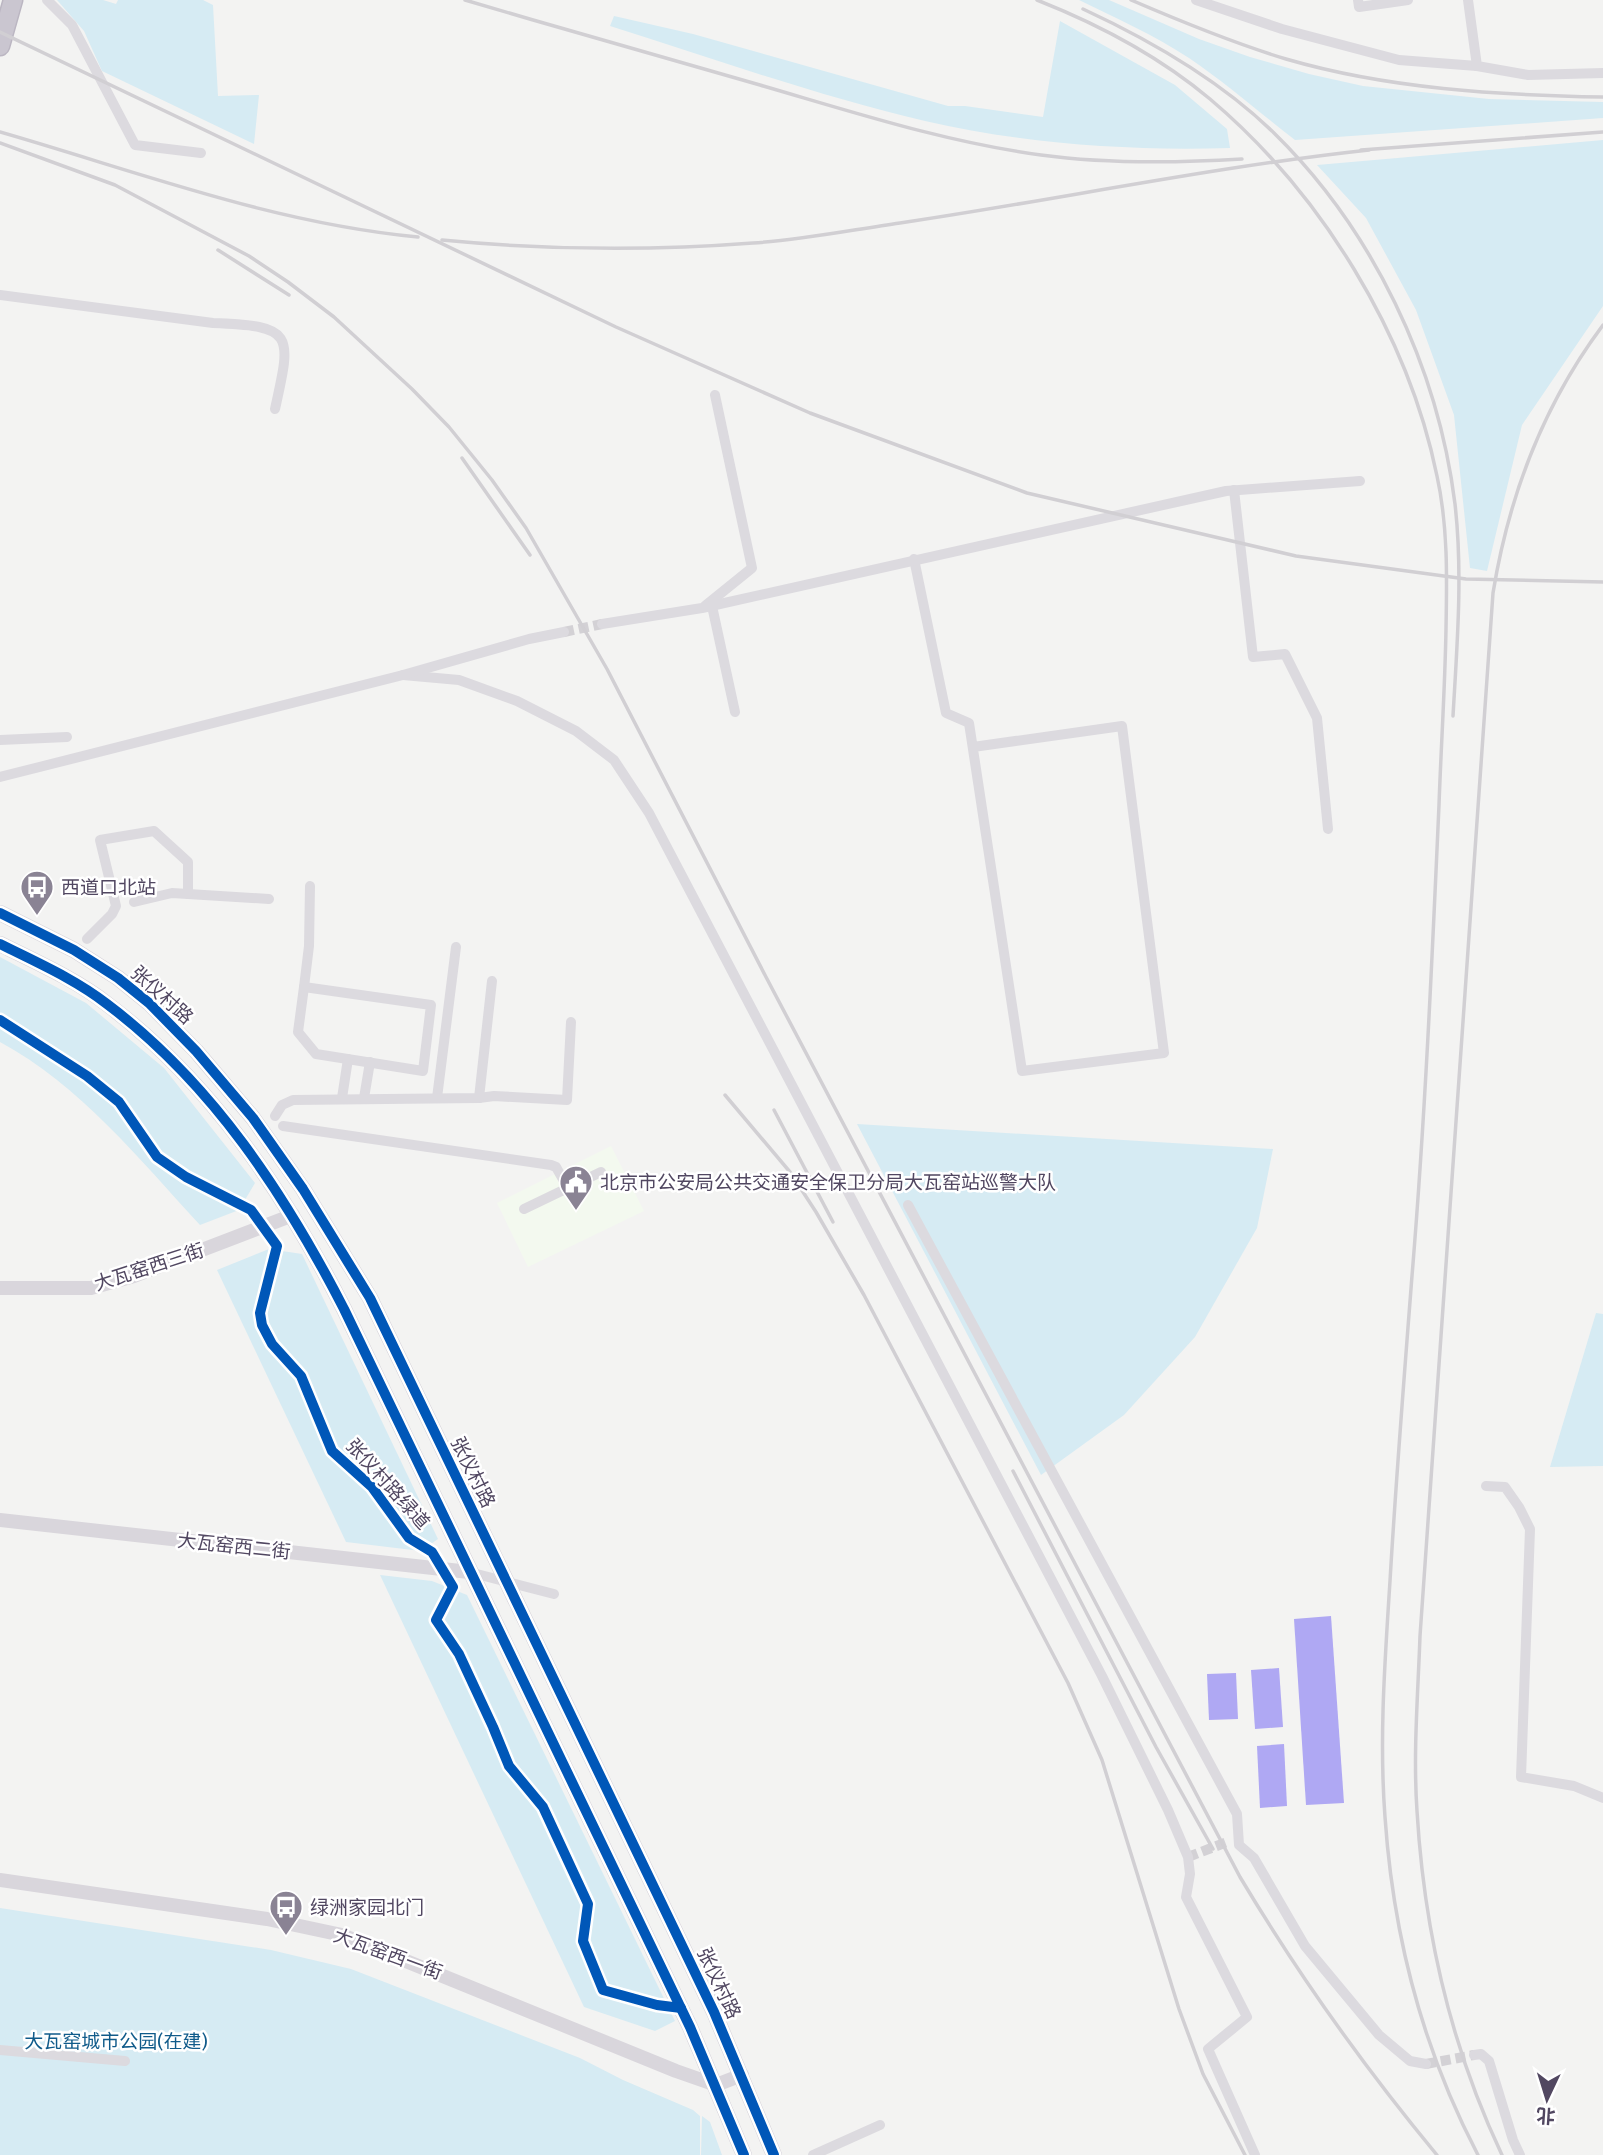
<svg xmlns="http://www.w3.org/2000/svg" width="1603" height="2155" font-family="'Fira Sans','Noto Sans SC',sans-serif">
<rect width="100%" height="100%" fill="#f3f3f2"/>
<path fill="#f3f9ef" d="M611 1146 644 1211 528 1267 497 1203Z"/>
<g fill="#d6ebf3">
<path d="M57 0H103L116 4 118 0H203L213 5 218 96 259 95 254 144 102 71 84 31Z"/>
<path d="M1079 0H1109L1199 39 1250 57 1309 74 1363 86 1489 99 1603 102V118L1295 140C1260 113 1226 83 1189 58 1154 35 1116 18 1079 0Z"/>
<path d="M614 16 693 34 948 106H965L1043 117 1060 21 1175 85 1227 129 1230 148C1128 151 1025 144 925 121 819 96 714 59 610 26Z"/>
<path d="M1603 140V306L1522 425 1487 571 1470 568 1454 415 1416 310 1366 218 1317 165Z"/>
<path d="M0 957 86 1003 164 1068 255 1183 239 1210 200 1225C139 1159 80 1085 0 1042Z"/>
<path d="M857 1124 1273 1149 1257 1228 1195 1337 1124 1415 1041 1475Z"/>
<path d="M269 1249 302 1254 438 1539 421 1551 346 1542 217 1270Z"/>
<path d="M1596 1313 1603 1314V1466L1550 1467Z"/>
<path d="M380 1575 432 1581 467 1595 675 2021 655 2031 584 2007Z"/>
<path d="M0 1908 271 1950 351 1969 580 2058 623 2080 693 2110 700 2116V2155H0Z"/>
<path d="M702 2116 710 2122 722 2155H701Z"/>
</g>
<g fill="#afa8f3">
<path d="M1331 1616 1344 1803 1306 1805 1294 1619Z"/>
<path d="M1279 1668 1283 1727 1255 1729 1251 1670Z"/>
<path d="M1236 1673 1238 1719 1209 1720 1207 1674Z"/>
<path d="M1284 1744 1287 1806 1260 1808 1257 1746Z"/>
</g>
<g fill="none" stroke-linecap="round" stroke-linejoin="round">
<g stroke="#d3d1d5" stroke-width="10" stroke-dasharray="10 5" stroke-linecap="butt">
<path d="M564 632 602 624"/>
<path d="M1188 1857 1227 1842"/>
<path d="M1426 2064 1474 2055"/>
</g>
<defs>
<path id="highway" d="M0 46 13 0"/>
</defs>
<use href="#highway" stroke="#bbb6c2" stroke-width="21"/>
<g stroke="#dcdadf" stroke-width="10">
<path d="M47 0 72 25 135 145 201 153"/>
<path d="M1196 0 1282 29 1399 60 1477 66"/>
<path d="M1358 0 1359 7 1408 0"/>
<path d="M1468 0 1477 66 1528 75 1603 73"/>
<path d="M0 295 213 323C294 326 292 333 275 409"/>
<path d="M1234 490 1253 657 1285 654 1317 718 1328 829"/>
<path d="M914 559 946 713 969 723 1022 1071 1164 1053 1122 726 973 747"/>
<path d="M705 606 752 568 715 395"/>
<path d="M712 606 735 712"/>
<path d="M602 624 702 608 1226 491 1360 481"/>
<path d="M403 675 459 680 517 701 576 731 614 760 649 813 1102 1676 1168 1810 1188 1857 1190 1874 1186 1897 1247 2017 1208 2049 1255 2155"/>
<path d="M0 740 67 737"/>
<path d="M0 777 403 675 529 639 564 632"/>
<path d="M188 894 269 899"/>
<path d="M87 939 112 914 116 906 100 840 154 831 188 862V894L172 893 134 902"/>
<path d="M304 987 431 1005 423 1071 316 1054 298 1032Z"/>
<path d="M304 987 309 946 310 886"/>
<path d="M342 1098 348 1059"/>
<path d="M364 1098 370 1062"/>
<path d="M437 1098 456 947"/>
<path d="M479 1098 494 1096 567 1100 571 1022"/>
<path d="M275 1116 282 1105 293 1100 479 1098 492 981"/>
<path d="M283 1126 551 1165 556 1167 568 1188"/>
<path d="M908 1205 1237 1814 1239 1845 1254 1858 1305 1946 1379 2035 1410 2061 1426 2064"/>
<path d="M524 1209 601 1172"/>
<path d="M1486 1486 1505 1487 1519 1507 1530 1529 1521 1777 1574 1786 1603 1798"/>
<path d="M469 1572 554 1594"/>
<path d="M0 2050 125 2061"/>
<path d="M1474 2055 1481 2054 1489 2061 1513 2140 1520 2155"/>
<path d="M813 2155 880 2125"/>
</g>
<g stroke="#d9d6dc" stroke-width="14">
<path d="M0 1288H91L134 1276 293 1215"/>
<path d="M0 1520 469 1572"/>
<path d="M0 1880 267 1919 342 1935 676 2071 716 2085 742 2075"/>
</g>
<g stroke="#d4d1d8" stroke-width="16">
<path d="M0 913 74 950 118 978 149 1003 196 1051 253 1118 303 1189 370 1298 714 2012 774 2155"/>
<path d="M0 944C36 962 75 979 107 1004 212 1083 285 1194 344 1309L690 2027 744 2155"/>
</g>
<use href="#highway" stroke="#cac6d0" stroke-width="18"/>
<g stroke="#d1cfd3" stroke-width="3.5">
<path d="M465 0C563 29 661 57 760 85 853 112 945 142 1041 155 1107 164 1176 163 1242 159"/>
<path d="M1037 0C1098 24 1160 57 1210 99 1321 193 1408 334 1437 476 1448 526 1447 578 1446 629 1445 688 1441 747 1439 805 1432 962 1425 1119 1412 1276 1404 1378 1396 1479 1390 1581 1385 1660 1379 1738 1385 1817 1393 1934 1423 2050 1478 2155"/>
<path d="M1131 0C1182 22 1233 43 1286 59 1389 89 1497 95 1603 97"/>
<path d="M1083 9C1152 41 1220 80 1274 133 1373 230 1438 367 1455 504 1463 574 1457 646 1453 716"/>
<path d="M0 32 616 327 810 413 1027 493 1296 556 1466 579 1603 582"/>
<path d="M0 132C139 172 272 223 418 237"/>
<path d="M0 143 115 185 249 256 288 282 334 317 412 389 449 427 492 480 526 528 607 669 766 977 1240 1877C1298 1974 1364 2067 1437 2155"/>
<path d="M1361 150 1603 132"/>
<path d="M442 240C546 250 649 251 753 243 802 240 851 230 900 223 1056 200 1212 167 1369 150"/>
<path d="M218 250 289 295"/>
<path d="M462 458 530 555"/>
<path d="M725 1095 790 1172 816 1212 864 1295 1068 1683 1102 1760 1179 2009 1203 2074 1245 2155"/>
<path d="M774 1110 833 1222"/>
<path d="M1013 1471 1156 1747 1213 1849"/>
<path d="M1502 2155C1451 2047 1424 1930 1417 1811 1413 1753 1418 1694 1420 1636L1493 593C1509 495 1543 405 1603 325"/>
</g>
<defs>
<g id="cycleway">
<path d="M0 913 74 950 118 978 149 1003 196 1051 253 1118 303 1189 370 1298 714 2012 774 2155"/>
<path d="M0 944C36 962 75 979 107 1004 212 1083 285 1194 344 1309L690 2027 744 2155"/>
<path d="M0 1020 87 1076 119 1102 157 1157 186 1177 251 1210 277 1246 260 1313 262 1325 272 1344 301 1376 332 1451 372 1487 409 1538 432 1552 453 1587 436 1620 459 1654 493 1727 509 1766 543 1807 588 1904 583 1941 603 1990 657 2005 681 2008"/>
</g>
</defs>
<use href="#cycleway" stroke="#fff" stroke-width="15"/>
<use href="#cycleway" stroke="#0057b8" stroke-width="10"/>
</g>
<defs>
<symbol id="bus-pin" viewBox="-11 -11 22 30"><path d="M0 17L-7.5 6A9.5 9.5 0 1 1 7.5 6Z" fill="#8a8394" stroke="#fff"/><path d="M-5-6H5V4H4V6H2V4H-2V6H-4V4H-5ZM-3.5-4V0h7V-4ZM-3.5 1.2v1.5H-2V1.2ZM2 1.2v1.5H3.5V1.2Z" fill="#fff"/></symbol>
<symbol id="civic-pin" viewBox="-11 -11 22 30"><path d="M0 17L-7.5 6A9.5 9.5 0 1 1 7.5 6Z" fill="#8a8394" stroke="#fff"/><path d="M-.6-6.5H3V-4.5H.6V-3L4-1V1h2V6H-6V1h2V-1L-.6-3ZM-1.2 2.5V6h2.4V2.5Z" fill="#fff"/></symbol>
</defs>
<g fill-rule="evenodd">
<use href="#bus-pin" x="18" y="868" width="38" height="52"/>
<use href="#civic-pin" x="557" y="1163" width="38" height="52"/>
<use href="#bus-pin" x="267" y="1888" width="38" height="52"/>
</g>
<g text-anchor="middle" dominant-baseline="central" stroke-width="5" stroke-linejoin="round" paint-order="stroke">
<g font-size="19" fill="#514761" stroke="#fff" text-anchor="start">
<text x="61" y="887">西道口北站</text>
<text x="600" y="1182">北京市公安局公共交通安全保卫分局大瓦窑站巡警大队</text>
<text x="310" y="1907">绿洲家园北门</text>
</g>
<g font-size="19" fill="#514761" stroke="#fff">
<text transform="translate(162 995) rotate(42)">张仪村路</text>
<text transform="translate(149 1267) rotate(-18)">大瓦窑西三街</text>
<text transform="translate(473 1472) rotate(64)">张仪村路</text>
<text transform="translate(388 1484) rotate(48)">张仪村路绿道</text>
<text transform="translate(234 1546) rotate(6)">大瓦窑西二街</text>
<text transform="translate(388 1954) rotate(20)">大瓦窑西一街</text>
<text transform="translate(719 1983) rotate(65)">张仪村路</text>
</g>
<g font-size="19" fill="#105b8a" stroke="#fff">
<text x="116" y="2041">大瓦窑城市公园(在建)</text>
</g>
</g>
<g transform="translate(1547 2099) rotate(184)" stroke="#ffffff" stroke-width="5" paint-order="stroke">
<path d="M0-5L12 26L0 18L-12 26Z" fill="#514761"/>
<text y="-10" font-size="19" font-weight="bold" text-anchor="middle" fill="#514761">北</text>
</g>
</svg>
